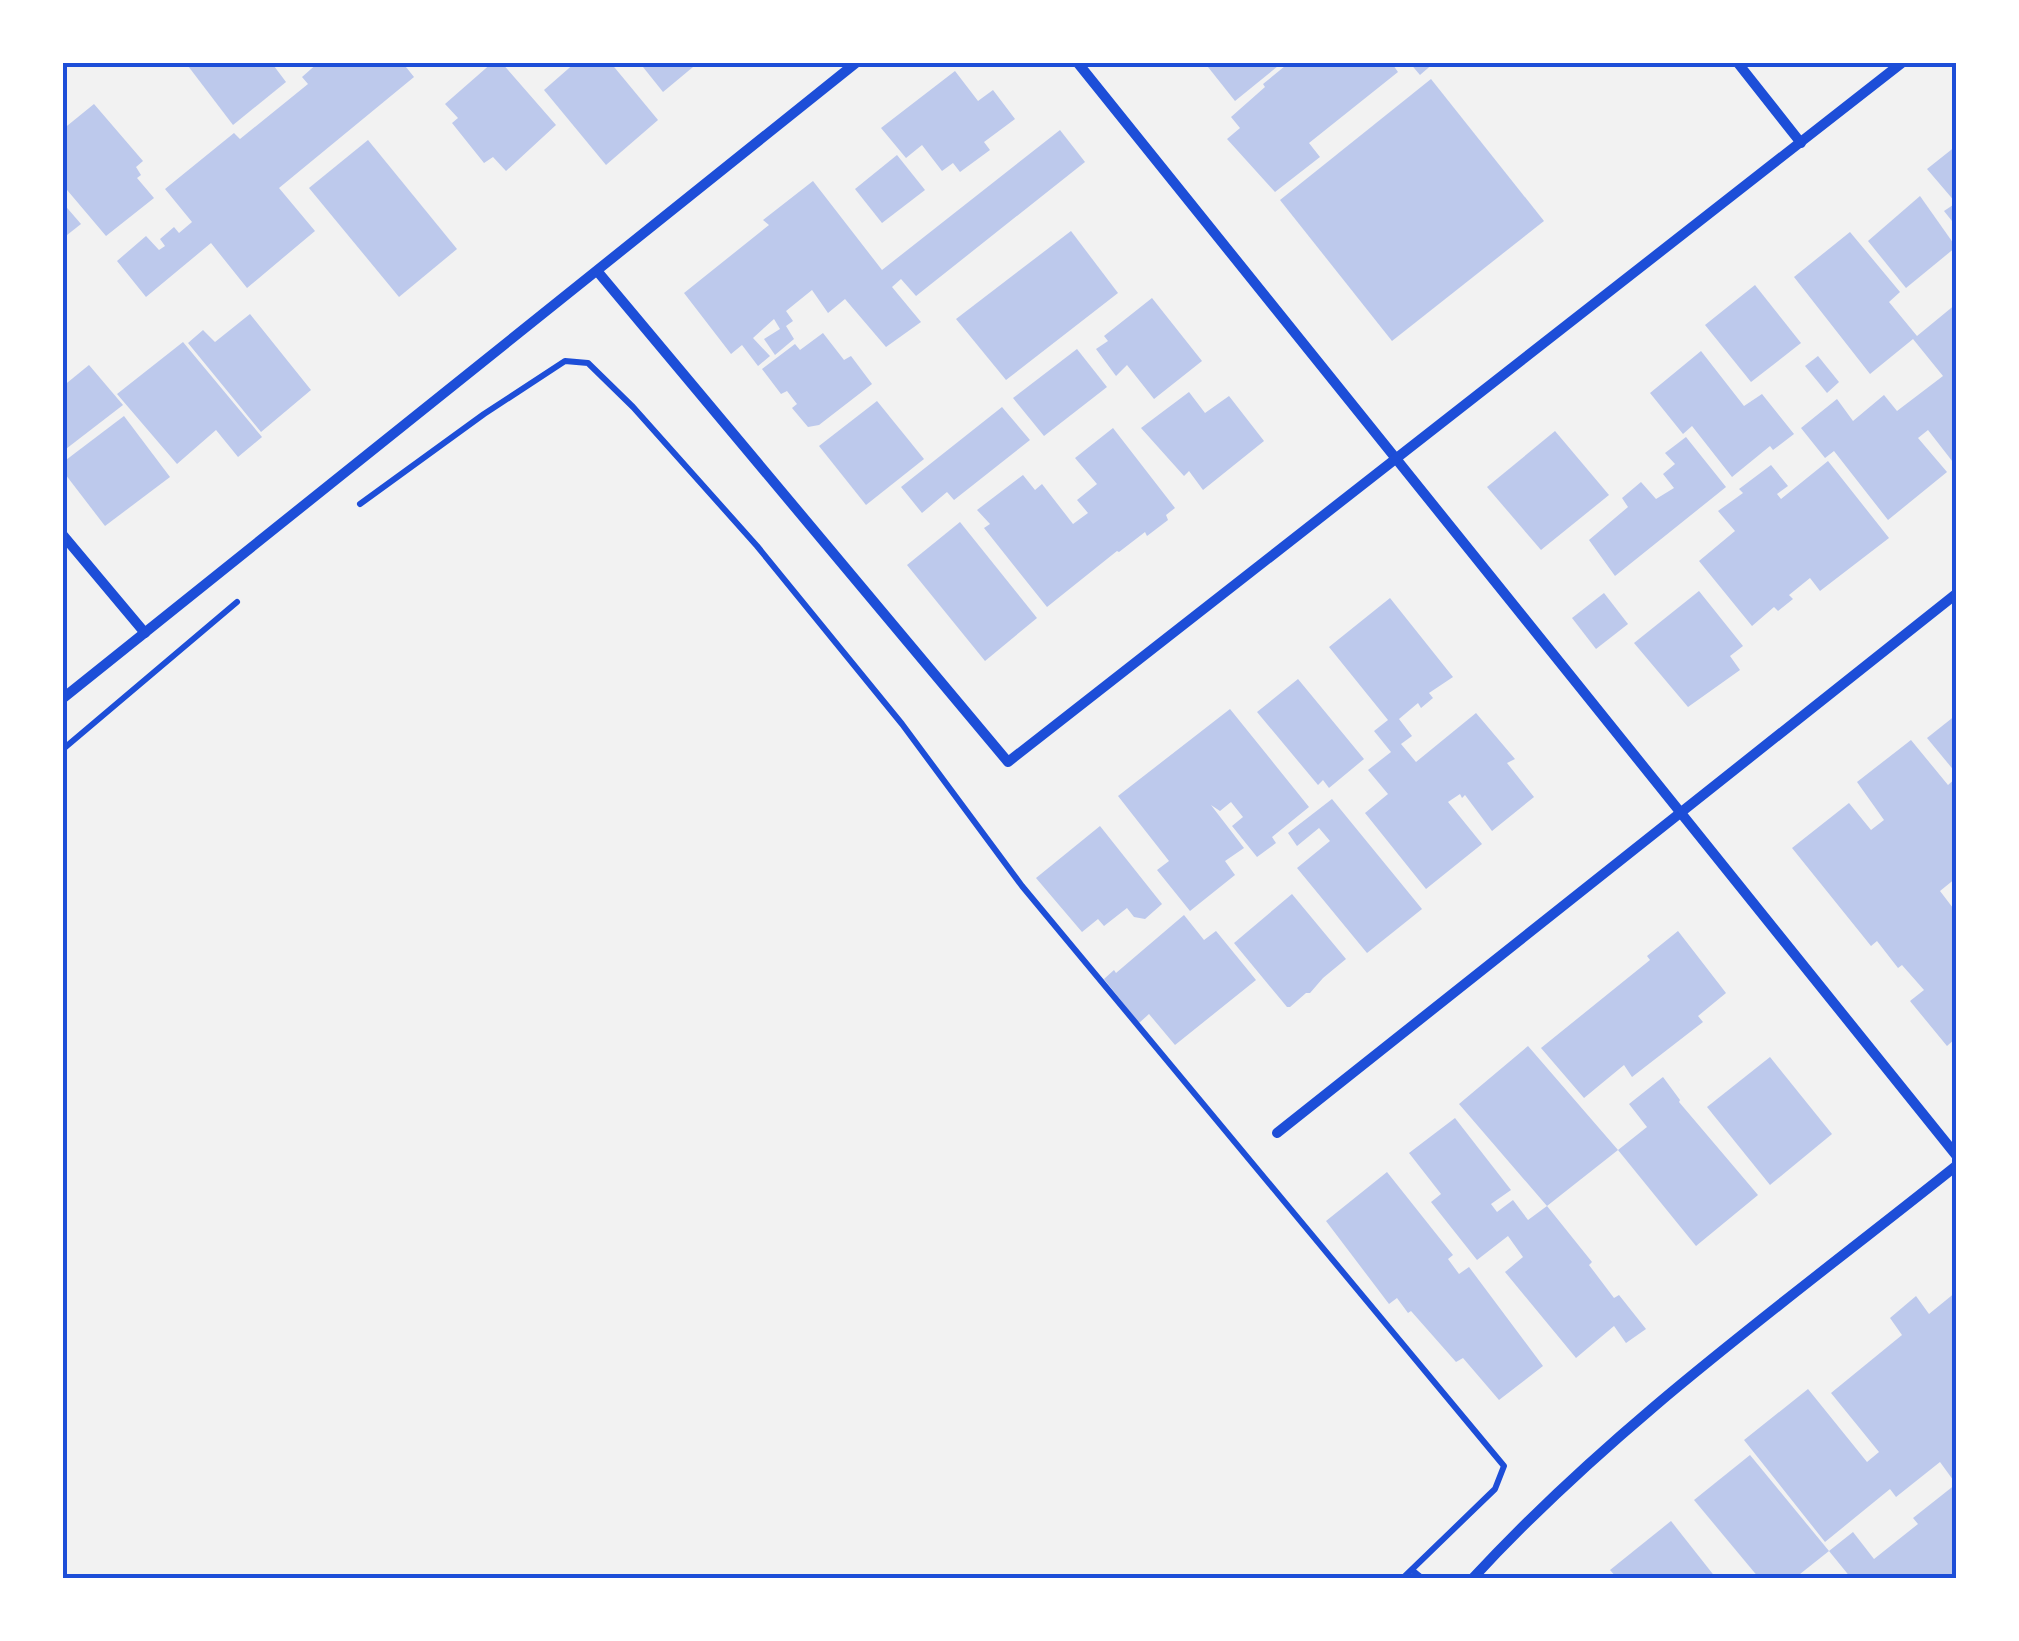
<svg xmlns="http://www.w3.org/2000/svg" width="2019" height="1641" font-family="'Playfair Display',serif">
<rect width="100%" height="100%" fill="#f2f2f2"/>
<g fill="#bdc9ec">
<path d="M185 62H271L286 82 233 125Z"/>
<path d="M319 62H402L414 77 279 188 315 231 247 288 211 243 146 297 117 261 146 236 159 250 165 246 160 239 174 227 179 233 192 222 165 189 234 133 240 139 308 84 302 77Z"/>
<path d="M493 62H501L556 125 506 171 493 157 484 163 452 123 458 118 445 104Z"/>
<path d="M576 62H610L658 120 606 165 544 90Z"/>
<path d="M639 62H699L663 92Z"/>
<path d="M1204 62H1283L1235 101Z"/>
<path d="M1290 62H1391L1398 72 1309 143 1320 157 1275 192 1227 139 1240 128 1231 117 1265 87 1263 84Z"/>
<path d="M1409 62H1435L1420 75Z"/>
<path d="M955 71 978 101 993 90 1015 119 984 142 990 150 960 172 953 163 942 171 922 145 906 158 881 128Z"/>
<path d="M1431 79 1544 221 1392 341 1280 200Z"/>
<path d="M94 104 143 161 136 167 141 175 137 178 154 198 106 236 62 184V130Z"/>
<path d="M1060 130 1085 162 916 296 901 279 892 287 921 322 886 347 845 299 828 313 812 290 786 311 793 321 786 326 794 339 775 355 764 339 780 329 774 319 753 338 770 356 758 366 742 345 731 354 684 293 769 225 763 220 813 181 882 270Z"/>
<path d="M368 140 457 249 399 297 309 188Z"/>
<path d="M1956 146V226L1944 211 1956 203 1927 169Z"/>
<path d="M897 155 925 190 882 223 855 189Z"/>
<path d="M1920 196 1956 247 1906 288 1868 241Z"/>
<path d="M62 202 81 224 62 239Z"/>
<path d="M1071 231 1118 293 1006 380 956 319Z"/>
<path d="M1850 232 1900 292 1889 302 1917 336 1956 304V466L1928 430 1918 438 1947 472 1888 520 1834 451 1825 458 1801 428 1837 399 1853 421 1884 395 1897 411 1943 376 1913 339 1870 374 1794 277Z"/>
<path d="M1755 285 1801 343 1751 382 1705 325Z"/>
<path d="M1152 298 1202 361 1154 399 1127 365 1116 376 1096 349 1108 341 1104 336Z"/>
<path d="M250 314 311 390 261 432 188 343 203 330 215 342Z"/>
<path d="M823 333 844 360 851 356 872 384 819 425 808 427 792 408 797 404 787 391 781 394 762 369 795 344 800 350Z"/>
<path d="M183 342 262 437 238 457 216 430 177 464 117 394Z"/>
<path d="M1077 349 1107 387 1044 436 1013 398Z"/>
<path d="M1701 351 1744 406 1762 394 1794 434 1773 450 1770 446 1732 477 1692 426 1683 434 1650 393Z"/>
<path d="M1818 356 1839 382 1827 393 1805 366Z"/>
<path d="M89 365 123 405 62 452V387Z"/>
<path d="M1189 392 1205 413 1229 396 1264 441 1203 490 1189 471 1184 476 1141 428Z"/>
<path d="M877 401 924 459 866 505 819 446Z"/>
<path d="M1002 407 1030 440 954 500 947 492 922 513 901 487Z"/>
<path d="M124 416 170 477 105 526 62 470V463Z"/>
<path d="M1113 428 1175 508 1166 515 1168 520 1147 536 1145 532 1119 552 1117 551 1047 607 984 528 990 524 977 510 1023 475 1035 490 1042 484 1073 524 1088 513 1077 500 1097 484 1075 458Z"/>
<path d="M1555 431 1609 495 1541 550 1487 487Z"/>
<path d="M1686 437 1726 487 1615 576 1589 540 1628 507 1622 498 1641 482 1656 499 1674 488 1663 474 1675 464 1665 453Z"/>
<path d="M1828 461 1889 538 1820 591 1810 578 1789 595 1793 599 1778 611 1774 607 1752 626 1699 561 1735 531 1718 511 1743 493 1739 489 1771 465 1788 486 1777 494 1781 499Z"/>
<path d="M960 522 1037 618 985 661 907 565Z"/>
<path d="M1699 591 1743 646 1730 656 1740 670 1688 707 1634 643Z"/>
<path d="M1604 593 1628 624 1596 649 1572 618Z"/>
<path d="M1390 598 1453 677 1429 693 1433 698 1421 708 1418 703 1399 719 1412 736 1401 744 1416 762 1476 713 1515 759 1507 763 1534 797 1492 831 1465 795 1462 798 1460 794 1448 802 1482 844 1426 889 1365 813 1388 794 1368 770 1391 752 1374 731 1388 720 1329 647Z"/>
<path d="M1298 679 1364 759 1329 788 1323 780 1318 785 1257 712Z"/>
<path d="M1230 709 1309 807 1272 837 1276 843 1257 857 1232 826 1243 817 1231 802 1220 811 1211 805 1244 848 1225 861 1235 875 1190 911 1157 870 1169 861 1118 796Z"/>
<path d="M1956 715V773L1927 738Z"/>
<path d="M1911 740 1948 785 1956 778V878L1940 891 1956 912V1038L1947 1046 1910 1001 1924 990 1902 965 1898 968 1877 941 1871 946 1792 848 1849 803 1871 830 1884 820 1857 782Z"/>
<path d="M1332 799 1422 909 1367 953 1297 868 1330 841 1319 828 1297 846 1288 833Z"/>
<path d="M1100 826 1162 904 1145 919 1134 917 1127 908 1104 926 1098 919 1082 932 1036 878Z"/>
<path d="M1292 894 1346 959 1323 978 1310 993H1306L1290 1007H1287L1234 943Z"/>
<path d="M1184 915 1204 940 1216 931 1256 980 1175 1045 1149 1014 1139 1023 1104 979 1114 970 1116 973Z"/>
<path d="M1678 931 1726 993 1698 1016 1703 1022 1632 1077 1624 1065 1584 1098 1541 1048 1650 960 1647 956Z"/>
<path d="M1528 1046 1618 1150 1547 1206 1592 1262 1589 1265 1614 1298 1619 1295 1646 1329 1626 1343 1614 1326 1576 1358 1505 1272 1523 1257 1508 1236 1477 1260 1431 1202 1441 1194 1409 1153 1455 1118 1511 1190 1491 1204 1497 1212 1513 1200 1528 1220 1547 1206 1459 1104Z"/>
<path d="M1770 1057 1832 1134 1770 1185 1707 1107Z"/>
<path d="M1663 1077 1680 1100 1679 1102 1758 1195 1696 1246 1618 1150 1647 1127 1629 1104Z"/>
<path d="M1387 1172 1453 1255 1448 1259 1459 1274 1469 1267 1543 1366 1499 1400 1463 1358 1456 1362 1411 1311 1408 1313 1397 1298 1389 1304 1326 1221Z"/>
<path d="M1956 1292V1578H1851L1829 1551 1853 1532 1874 1559 1918 1524 1913 1518 1956 1484 1940 1462 1896 1497 1890 1489 1825 1542 1744 1440 1808 1389 1867 1462 1879 1452 1831 1393 1902 1335 1890 1318 1916 1296 1929 1314Z"/>
<path d="M1750 1455 1829 1551 1795 1578H1759L1694 1500Z"/>
<path d="M1671 1521 1716 1578H1617L1610 1570Z"/>
</g>
<g fill="none" stroke-linecap="round" stroke-linejoin="round">
<g stroke="#1d4ed8" stroke-width="6">
<path d="M360 504 484 414 565 361 588 363 633 407 757 546 902 724 1022 886 1504 1466 1495 1489 1403 1578"/>
<path d="M62 750 237 602"/>
<path d="M1412 1570 1422 1578"/>
</g>
<g stroke="#1d4ed8" stroke-width="10">
<path d="M1077 62 1956 1155"/>
<path d="M1737 62 1801 143"/>
<path d="M598 272 1008 762 1903 62"/>
<path d="M62 534 145 633"/>
<path d="M62 699 857 62"/>
<path d="M1277 1133 1956 594"/>
<path d="M1473 1578C1617 1422 1791 1298 1956 1166"/>
</g>
</g>
<rect width="2019" height="1641" fill="none" stroke="#ffffff" stroke-width="130"/>
<rect x="65" y="65" width="1889" height="1511" fill="none" stroke="#1d4ed8" stroke-width="4"/>
</svg>
